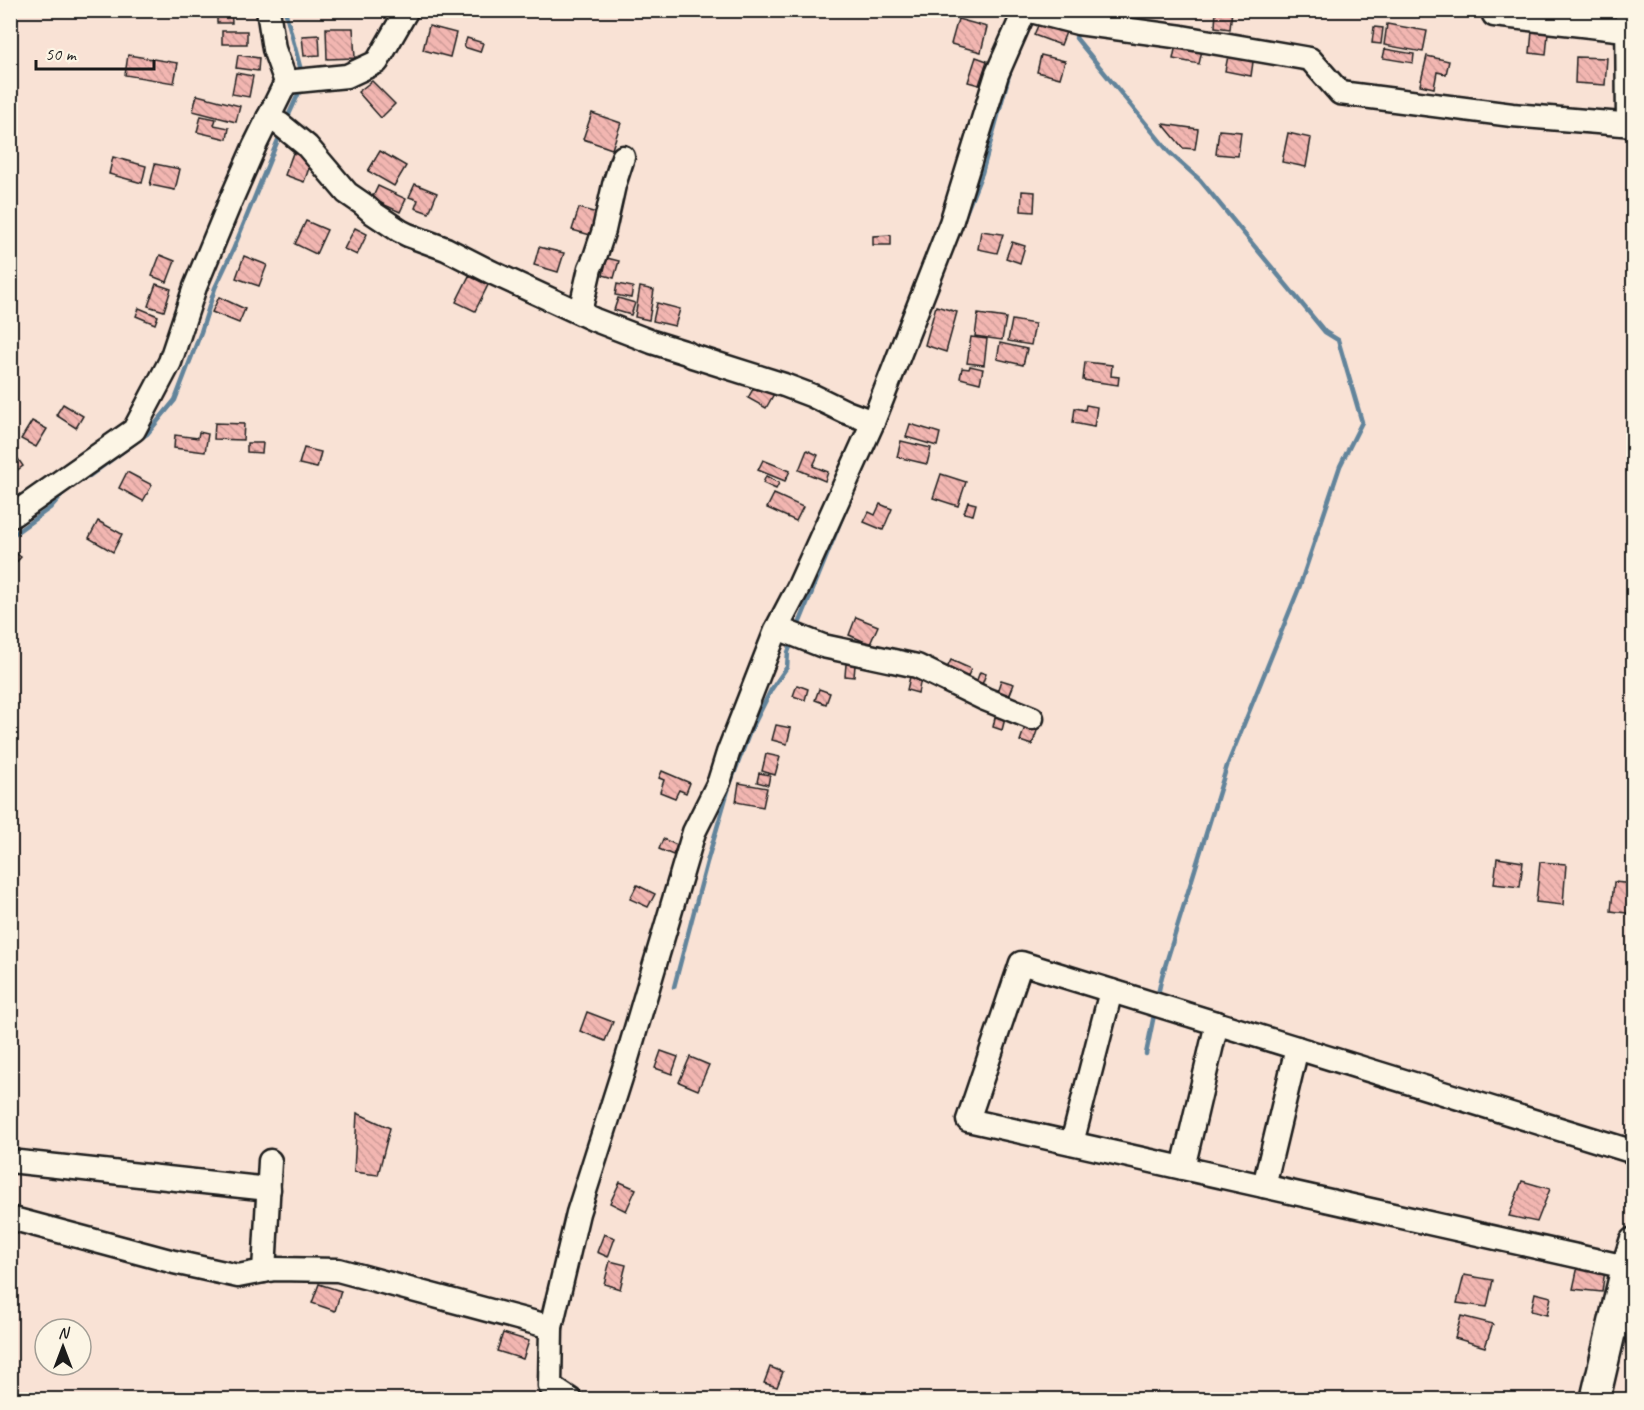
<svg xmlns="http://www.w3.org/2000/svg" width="1644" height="1410" font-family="Caveat,sans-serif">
<defs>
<pattern id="building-back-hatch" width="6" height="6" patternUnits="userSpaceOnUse" patternTransform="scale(1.5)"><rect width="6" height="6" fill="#f2b6b1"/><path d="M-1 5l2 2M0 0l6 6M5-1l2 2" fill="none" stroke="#cf9c98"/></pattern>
</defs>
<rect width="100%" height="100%" fill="#f9e2d5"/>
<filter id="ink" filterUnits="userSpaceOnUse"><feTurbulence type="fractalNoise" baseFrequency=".0167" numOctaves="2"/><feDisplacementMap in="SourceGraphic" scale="12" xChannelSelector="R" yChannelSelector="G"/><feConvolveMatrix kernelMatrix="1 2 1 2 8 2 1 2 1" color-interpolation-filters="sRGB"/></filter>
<g filter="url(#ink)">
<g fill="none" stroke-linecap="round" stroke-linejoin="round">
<g stroke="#62849b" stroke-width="4.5">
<path d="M285 10 302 74"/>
<path d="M1077 30 1076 38 1169 152 1200 180 1325 332 1338 340 1362 422 1340 466 1299 588 1227 766 1162 976 1157 999"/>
<path d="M286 121 301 88"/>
<path d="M964 218 982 173 1011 68"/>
<path d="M75 484 88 477 147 434 175 400 201 332 215 288 233 250 280 135"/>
<path d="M10 537 50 508 66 490"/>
<path d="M797 629 848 503"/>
<path d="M674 987 707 862 729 787 749 734 771 690 787 667 788 652 793 640"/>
<path d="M1146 1054 1155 1010"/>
</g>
</g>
<g fill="url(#building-back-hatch)" stroke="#1c1c1c" stroke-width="1.5">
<path d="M217 10H231L232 23H217Z"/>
<path d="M1216 10H1232L1230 29 1215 27Z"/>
<path d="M1042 16 1068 27 1061 45 1034 35Z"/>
<path d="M958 19 987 27 981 52 951 44Z"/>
<path d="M1387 24 1427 31 1423 52 1384 45Z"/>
<path d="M429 26 456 33 450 57 423 50Z"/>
<path d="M1374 27 1383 28 1381 44 1372 43Z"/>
<path d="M326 28H353L355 58 327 59Z"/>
<rect x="222" y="31" width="25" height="13"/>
<path d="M1532 31 1548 33 1546 55 1530 53Z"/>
<path d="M319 35 320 55 304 56 302 36Z"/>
<path d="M1178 35 1204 41 1199 64 1173 59Z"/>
<path d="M467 38 483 43 480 52 464 47Z"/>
<path d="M1385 49 1414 54 1413 63 1383 58Z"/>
<path d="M1229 51 1254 55 1251 76 1225 71Z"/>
<path d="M128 55 178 63 174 83 125 75Z"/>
<path d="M238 55 259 58 258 71 236 68Z"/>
<path d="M1041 55 1065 61 1060 78 1037 72Z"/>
<path d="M1427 56 1449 61 1446 74 1437 72 1434 88 1420 85Z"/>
<path d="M976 57 987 61 979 85 968 82Z"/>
<path d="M1576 57 1607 58 1605 85 1575 83Z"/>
<path d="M236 73 253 76 249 97 232 94Z"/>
<path d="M372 81 395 104 381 118 358 92Z"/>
<path d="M197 95 240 106 236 122 193 111Z"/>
<path d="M592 113 621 123 612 149 583 139Z"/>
<path d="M201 116 216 119 214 125 229 128 227 139 197 132Z"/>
<path d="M1163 124 1198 129 1195 149 1183 148Z"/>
<path d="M1219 130 1241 132 1238 156 1216 154Z"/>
<path d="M1288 133 1311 138 1306 167 1282 162Z"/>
<path d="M380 151 406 166 394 186 368 171Z"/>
<path d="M293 153 312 160 304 182 285 175Z"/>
<path d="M113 157 146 166 142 183 109 174Z"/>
<path d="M155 164 180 169 175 190 150 185Z"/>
<path d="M415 184 437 193 429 213 415 208 418 200 409 197Z"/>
<path d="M378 186 406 199 400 212 372 199Z"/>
<path d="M1022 191 1035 192 1034 212 1021 211Z"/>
<path d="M579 208 604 215 598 237 572 230Z"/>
<path d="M306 221 327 230 316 254 295 244Z"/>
<path d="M355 228 367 234 357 255 344 249Z"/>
<path d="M981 231 1003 234 997 253 978 249Z"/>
<path d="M891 235V245H873V236Z"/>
<path d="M1012 242 1025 246 1020 263 1006 258Z"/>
<path d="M539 247 564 253 558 272 534 265Z"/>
<path d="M160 255 175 261 167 282 152 276Z"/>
<path d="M244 256 267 265 259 286 236 278Z"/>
<path d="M607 258 619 261 614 278 603 275Z"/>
<path d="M469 276 488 285 475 311 456 302Z"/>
<path d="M156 284 171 289 164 311 148 306Z"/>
<path d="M617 284 633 287 631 298 615 295Z"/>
<path d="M640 287 654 290 649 320 635 317Z"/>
<path d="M219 297 245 309 239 323 212 312Z"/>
<path d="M618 298 635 303 631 315 614 310Z"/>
<path d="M657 303 680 309 675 326 653 321Z"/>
<path d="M936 306 957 312 946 352 925 345Z"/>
<path d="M139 308 158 316 155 324 136 316Z"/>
<path d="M978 314 1006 318 1002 340 975 336Z"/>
<path d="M1012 320 1035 324 1031 345 1008 341Z"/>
<path d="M971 337 987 339 984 365 967 363Z"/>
<path d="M1000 343 1027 349 1023 365 997 359Z"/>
<path d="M1085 362 1112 365 1111 376 1119 377 1118 385 1083 380Z"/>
<path d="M970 366 983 369 980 383 960 378 962 368 969 369Z"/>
<path d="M757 382 775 392 766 408 748 398Z"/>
<path d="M63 404 83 416 76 428 56 415Z"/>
<path d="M1086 405 1097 407 1094 427 1073 423 1075 408 1085 410Z"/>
<path d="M32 421 47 429 36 447 21 439Z"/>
<path d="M215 423 244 424 243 440 214 439Z"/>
<path d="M910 424 940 433 937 446 906 437Z"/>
<path d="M199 432 208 434 205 452 174 448 175 435 198 438Z"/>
<path d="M901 441 931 448 927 464 897 457Z"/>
<path d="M247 443H263L262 453 247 452Z"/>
<path d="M304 448 321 452 317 468 299 464Z"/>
<path d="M807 450 818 455 813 466 828 472 825 481 799 470Z"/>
<path d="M16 456 23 466 10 475V460Z"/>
<path d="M763 460 790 471 785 481 758 470Z"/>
<path d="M127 472 152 485 143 501 119 488Z"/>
<path d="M941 474 966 482 958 506 933 498Z"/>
<path d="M766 476 779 483 776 489 763 483Z"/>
<path d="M774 494 803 507 796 521 767 508Z"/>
<path d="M968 502 976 504 973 515 964 513Z"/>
<path d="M880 504 892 509 883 530 864 522 869 512 875 515Z"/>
<path d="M98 521 122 534 113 552 89 538Z"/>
<path d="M10 549 21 557 10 569Z"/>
<path d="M856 617 878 626 870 644 849 635Z"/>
<path d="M951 660 971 669 965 683 944 674Z"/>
<path d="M846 664 855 665 854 677 845 676Z"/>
<path d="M911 672 922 674 918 693 907 690Z"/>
<path d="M980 672 986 674 981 687 975 685Z"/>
<path d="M1001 680 1014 684 1008 699 996 695Z"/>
<path d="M797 685 808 689 805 700 793 696Z"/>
<path d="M819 689 830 693 826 704 815 700Z"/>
<path d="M996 713 1006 715 1002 730 993 727Z"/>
<path d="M1026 724 1038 728 1032 745 1020 741Z"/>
<path d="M776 725 791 728 787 744 772 740Z"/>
<path d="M766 754 780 757 775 775 762 771Z"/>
<path d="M662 771 690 783 686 793 679 790 675 798 660 792 664 780 659 778Z"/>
<path d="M759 773 770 775 768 785 757 782Z"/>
<path d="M739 783 767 788 763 807 736 802Z"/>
<path d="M663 839 677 845 673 855 659 849Z"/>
<path d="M1497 858 1523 862 1520 887 1494 884Z"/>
<path d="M1540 862 1566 864 1563 905 1536 902Z"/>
<path d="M1614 882 1634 884V914L1611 911Z"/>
<path d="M637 885 655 894 648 907 630 899Z"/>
<path d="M587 1012 613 1022 605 1041 580 1031Z"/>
<path d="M661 1051 678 1057 672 1074 655 1068Z"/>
<path d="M690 1057 709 1065 698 1090 679 1082Z"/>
<path d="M357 1113 390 1128 378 1175 354 1172Z"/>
<path d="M1522 1181 1550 1189 1537 1222 1509 1216Z"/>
<path d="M620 1182 636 1189 626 1211 610 1203Z"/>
<path d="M604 1234 615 1238 608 1257 597 1252Z"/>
<path d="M610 1261 626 1265 620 1289 604 1284Z"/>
<path d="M1578 1266 1605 1270 1602 1292 1573 1289Z"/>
<path d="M1464 1275 1493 1280 1487 1307 1457 1303Z"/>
<path d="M319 1284 341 1291 335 1311 312 1303Z"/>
<path d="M1535 1293 1551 1297 1547 1315 1531 1311Z"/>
<path d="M1461 1316 1493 1324 1485 1347 1455 1338Z"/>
<path d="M503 1333 529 1341 523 1359 497 1351Z"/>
<path d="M770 1367 783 1372 777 1387 764 1383Z"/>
</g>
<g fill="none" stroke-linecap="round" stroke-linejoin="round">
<defs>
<g id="minor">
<path d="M1027 10 1078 23 1182 37 1310 59 1340 93 1512 115 1634 125"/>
<path d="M1627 10 1628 124"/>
<path d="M1494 15 1634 31"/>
<path d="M286 82 347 76 377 62 407 10"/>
<path d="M268 118 280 124 307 146 347 193 363 204 373 213 400 231 408 235 446 249 491 272 595 320 652 342 687 353 692 356 784 385 813 396 846 412 873 422"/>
<path d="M580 312 590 268 595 257 604 230 614 185 623 157"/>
<path d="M10 517 134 430 170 362 195 287 231 200 255 145 286 82 274 49 268 10"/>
<path d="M777 628 823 646 917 666 985 699 1032 718"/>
<path d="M1072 1143 1111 991"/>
<path d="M10 1161 269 1189"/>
<path d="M1183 1168 1217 1023"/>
<path d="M1264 1186 1297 1048"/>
<path d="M10 1218 174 1262 238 1276 274 1269 338 1270 551 1327"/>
<path d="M1626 1267 968 1120 1021 963 1634 1152"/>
<path d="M264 1271 270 1161"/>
<path d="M1613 1324 1634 1328"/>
<path d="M571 1400 550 1386 551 1327 578 1213 626 1062 694 832 719 782 728 753 777 628 799 586 873 422 951 223 997 74 1025 10"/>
</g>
<path id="major" d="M1595 1400 1626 1267 1634 1242"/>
</defs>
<use href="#minor" stroke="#1c1c1c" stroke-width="27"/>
<use href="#major" stroke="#1c1c1c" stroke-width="33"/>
<use href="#minor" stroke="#fcf5e5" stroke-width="22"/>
<use href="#major" stroke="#fcf5e5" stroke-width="28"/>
</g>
</g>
<rect width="1644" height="1410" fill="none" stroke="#fcf5e5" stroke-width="36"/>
<rect x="18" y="18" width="1608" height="1374" fill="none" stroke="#1c1c1c" stroke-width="2" filter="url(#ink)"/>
<g transform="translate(63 1347)"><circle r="28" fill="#fcf5e5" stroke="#a29e95" stroke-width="1.5"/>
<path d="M0-4.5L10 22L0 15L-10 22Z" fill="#1c1c1c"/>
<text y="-9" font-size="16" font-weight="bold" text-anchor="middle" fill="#1c1c1c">N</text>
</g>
<path d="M36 60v9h118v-9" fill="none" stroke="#1c1c1c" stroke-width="3"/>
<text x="45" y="60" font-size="18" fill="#1c1c1c" stroke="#fcf5e5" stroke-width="4.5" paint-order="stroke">50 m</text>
</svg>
